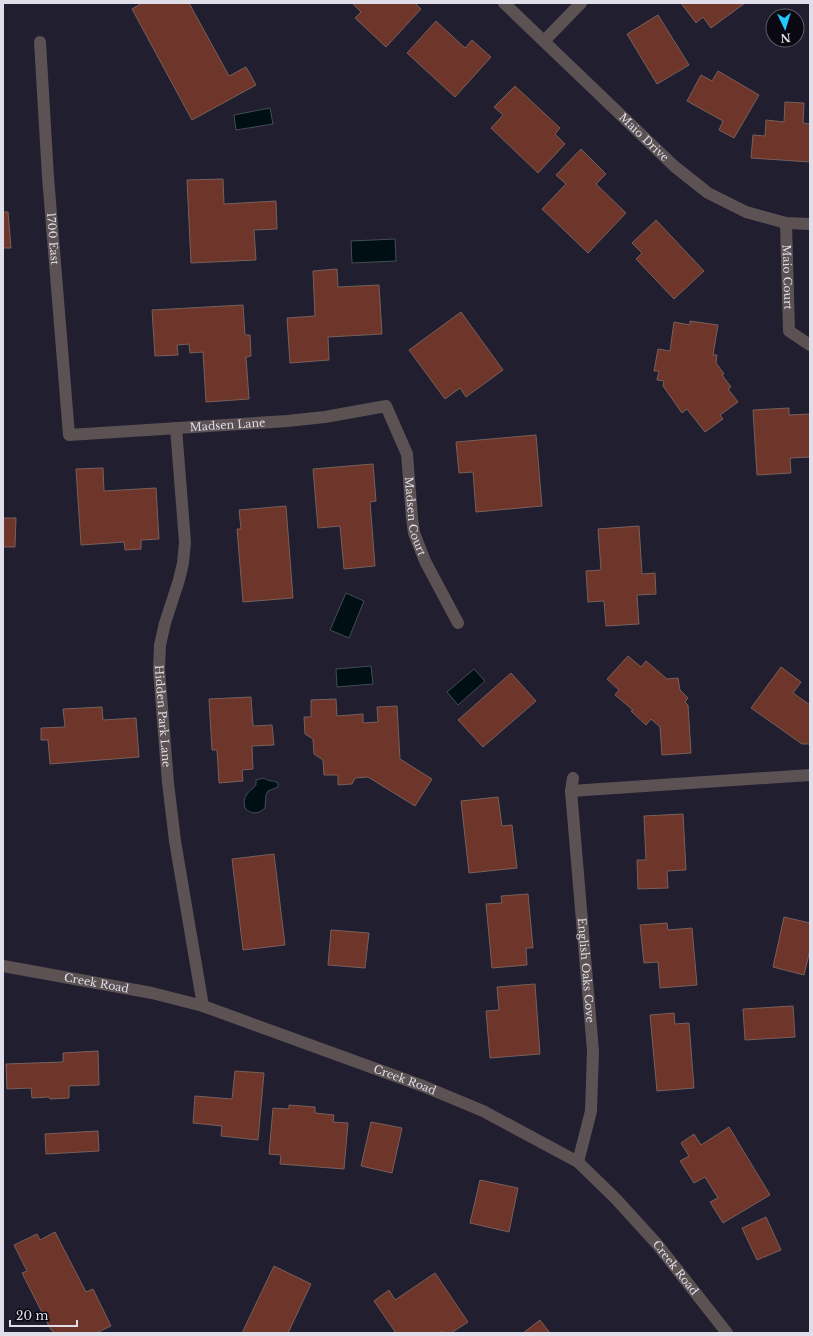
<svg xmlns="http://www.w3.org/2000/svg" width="813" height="1336" font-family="'Libre Baskerville',serif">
<rect width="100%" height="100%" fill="#211e2f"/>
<g fill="#000f14" stroke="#434d54">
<path d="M270 108 273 124 236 130 234 115Z"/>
<path d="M395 239 396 261 352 263 351 241Z"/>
<path d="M346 593 364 601 349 638 330 630Z"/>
<path d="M371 666 373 684 337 687 336 669Z"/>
<path d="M474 669 485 681 458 705 447 692Z"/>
<path d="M264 778C269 782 273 780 278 783V787L268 791 266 795 265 808C259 814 251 815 245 808 242 796 248 793 256 785V780Z"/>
</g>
<g fill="#6e352b" stroke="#77605b">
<path d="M142 3H189L229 76 246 67 256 85 192 120 132 9Z"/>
<path d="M352 3H415L421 9 386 47 355 18 361 12Z"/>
<path d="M681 3H745L711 28 703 17 696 23Z"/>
<path d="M658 15 689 65 657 84 627 34Z"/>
<path d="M436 21 465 48 472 40 491 57 455 97 407 53Z"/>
<path d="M718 71 759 95 734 138 719 130 723 121 687 101 701 75 712 81Z"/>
<path d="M515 86 560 128 555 134 565 144 538 173 491 128 503 115 494 107Z"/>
<path d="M785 102 804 103 803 123 810 124V162L751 158 753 135 765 136 766 120 784 122Z"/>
<path d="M581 149 606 174 596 184 626 213 588 253 542 209 566 184 556 175Z"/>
<path d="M223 179 224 204 276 201 277 229 254 230 256 260 191 263 187 180Z"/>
<path d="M3 212H8L11 248H3Z"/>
<path d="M656 220 704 271 674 299 636 259 642 253 632 243Z"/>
<path d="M337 269 338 287 379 285 382 334 328 337 329 360 290 363 287 318 315 316 313 271Z"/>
<path d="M243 305 245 335H250L251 356 246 357 249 399 206 402 203 352 190 353 189 344 177 345 178 355 155 356 152 310Z"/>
<path d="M461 312 503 370 466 397 460 388 445 399 409 350Z"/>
<path d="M690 321 718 325 713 355H717L716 363 724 374 722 375 731 387 728 389 738 402 720 415 723 419 705 432 687 409 682 413 663 386 664 381 657 380 659 371H654L658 349 670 351 674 322 690 325Z"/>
<path d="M789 408V415L810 414V457L790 458 791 473 757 475 753 410Z"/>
<path d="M536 435 542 506 476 512 473 472 459 473 456 442Z"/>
<path d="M373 464 376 501 370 502 375 566 344 569 340 526 318 528 313 469Z"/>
<path d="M103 468 104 491 156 488 159 539 141 540V549L125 550 124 542 81 545 76 469Z"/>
<path d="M286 506 293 598 243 602 237 529H241L239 510Z"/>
<path d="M3 518H16L15 547H3V548Z"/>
<path d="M639 526 642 574 655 573 656 594 637 595 639 624 606 626 604 601 588 602 586 571 601 570 598 529Z"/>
<path d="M628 656 641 667 646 661 667 679 678 678 680 690 688 698 685 702 688 705 691 753 662 755 660 727 651 719 646 725 631 711 633 710 615 695 619 690 607 679Z"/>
<path d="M781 667 801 682 793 693 810 705V744H802L751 708Z"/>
<path d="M511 673 536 701 483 747 458 720Z"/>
<path d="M251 697 253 726 272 725 274 745 252 746 253 769 242 770 243 781 219 783 217 750H212L209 699Z"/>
<path d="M336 699 337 716 363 714V723L378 722 377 707 397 706 400 759 432 779 415 806 368 777 355 778 352 784 338 785V775H324L323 760 314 754 313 739 305 734 304 717H311V700Z"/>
<path d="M102 707 103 720 136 718 139 757 50 764 48 740H41V728L65 727 63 709Z"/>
<path d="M498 797 502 826 512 825 517 868 469 873 461 801Z"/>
<path d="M683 814 686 870 667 871 668 888 638 889 637 860H646L644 816Z"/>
<path d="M274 854 285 945 243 950 232 859Z"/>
<path d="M528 894 533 948H526L527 965 492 968 486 904 502 903 501 896Z"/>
<path d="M784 917 810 923V950L804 975 773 967Z"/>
<path d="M667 923 668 930 692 928 697 985 660 988 658 962 644 963 640 925Z"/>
<path d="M331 930 369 933 365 968 328 965Z"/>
<path d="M535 984 540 1054 490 1058 486 1011 499 1010 497 987Z"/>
<path d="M793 1006 795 1037 745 1040 743 1009Z"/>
<path d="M674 1013 675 1024 689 1023 694 1088 657 1091 650 1015Z"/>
<path d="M98 1051 99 1085 69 1086V1098L50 1099 49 1097 32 1098 31 1088 7 1089 6 1064 63 1062V1053Z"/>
<path d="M235 1071 264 1073 258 1140 221 1136 222 1126 193 1123 195 1096 232 1099Z"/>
<path d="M289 1105 315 1107V1113L334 1115 333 1122 348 1123 344 1169 280 1164 281 1155 269 1154 273 1108 289 1109Z"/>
<path d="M371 1122 402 1128 392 1173 361 1166Z"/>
<path d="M729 1127 770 1195 723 1223 710 1202 718 1198 705 1177 694 1183 680 1161 689 1156 681 1143 694 1134 701 1145Z"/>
<path d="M98 1131 99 1151 46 1154 45 1134Z"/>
<path d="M480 1180 518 1188 509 1232 470 1223Z"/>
<path d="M766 1217 781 1250 757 1260 742 1228Z"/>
<path d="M55 1232 86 1292 93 1289 111 1326 96 1333H54L52 1330H51L22 1273 27 1271 14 1245 37 1234 40 1240Z"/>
<path d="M274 1266 311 1284 288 1333H242Z"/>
<path d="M435 1273 468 1322 451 1333H443L442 1331 439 1333H396L374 1301 389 1290 395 1300Z"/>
<path d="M540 1320 550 1333H523Z"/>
</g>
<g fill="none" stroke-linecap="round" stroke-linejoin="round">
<g stroke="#5c5254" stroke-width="12">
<path id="s1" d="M504 3 674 166 708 193 746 212 786 223 810 224"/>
<path d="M544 41 581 3"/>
<path id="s2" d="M40 42 48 177 69 435 287 421 325 417 386 406 407 454 412 518 414 533 425 561 458 623"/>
<path id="s3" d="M786 223 789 331 810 345"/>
<path id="s4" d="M176 428 185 542 183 563 179 580 165 623 160 645 159 670 168 783 175 841 203 1006"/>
<path id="s5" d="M573 778 571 791 593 1051 591 1111 578 1162"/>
<path d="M571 791 810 775"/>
<path id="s6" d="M3 966 152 993 203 1006 423 1086 483 1111 578 1162 616 1199 657 1244 727 1333"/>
</g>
</g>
<g text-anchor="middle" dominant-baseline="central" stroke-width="4" stroke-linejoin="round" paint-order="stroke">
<g font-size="11" fill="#dfdee9" stroke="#0a0911">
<text stroke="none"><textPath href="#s1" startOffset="194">Maio Drive</textPath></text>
<text stroke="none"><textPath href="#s2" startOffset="197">1700 East</textPath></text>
<text stroke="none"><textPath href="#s3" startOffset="54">Maio Court</textPath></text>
<text stroke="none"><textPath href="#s2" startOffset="553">Madsen Lane</textPath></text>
<text stroke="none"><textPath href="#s2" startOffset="828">Madsen Court</textPath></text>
<text stroke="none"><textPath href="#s4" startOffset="292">Hidden Park Lane</textPath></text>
<text stroke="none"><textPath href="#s5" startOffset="193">English Oaks Cove</textPath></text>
<text stroke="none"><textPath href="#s6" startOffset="95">Creek Road</textPath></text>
<text stroke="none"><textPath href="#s6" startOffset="419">Creek Road</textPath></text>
<text stroke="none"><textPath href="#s6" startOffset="755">Creek Road</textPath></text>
</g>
</g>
<rect width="813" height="1336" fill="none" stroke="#dfdee9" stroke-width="8"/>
<g transform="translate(785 28) rotate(176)"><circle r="19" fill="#0a0911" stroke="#5f5e67"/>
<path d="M0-3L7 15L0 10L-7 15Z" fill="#22c9fe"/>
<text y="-6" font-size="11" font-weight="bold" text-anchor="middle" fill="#dfdee9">N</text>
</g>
<path d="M10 1320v6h67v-6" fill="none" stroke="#dfdee9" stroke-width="2"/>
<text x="16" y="1320" font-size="12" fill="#dfdee9" stroke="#0a0911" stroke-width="3" paint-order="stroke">20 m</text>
</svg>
